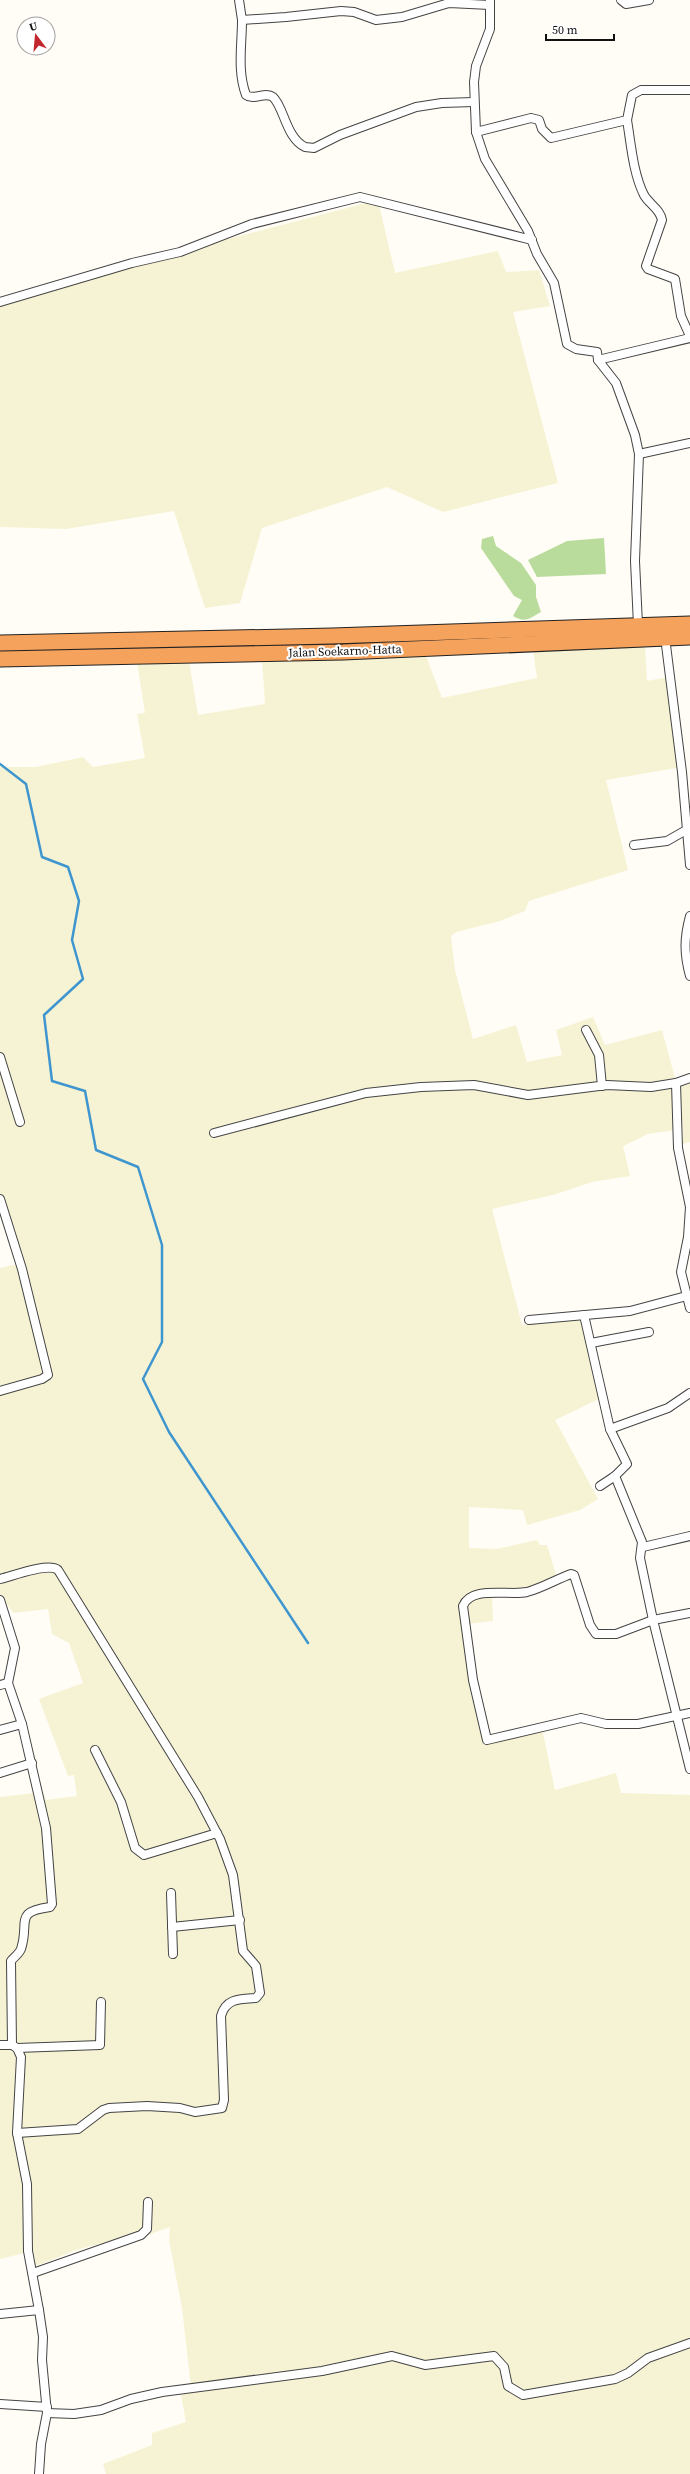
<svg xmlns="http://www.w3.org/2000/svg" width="690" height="2474" font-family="'Source Serif 4',serif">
<rect width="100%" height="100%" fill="#fffdf5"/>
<g fill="#f6f3d4">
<path d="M378 200 395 273 498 251 506 272 539 270 550 306 513 312 558 483 443 512 387 487 262 528 240 603 205 608 174 511 66 529 0 527V298Z"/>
<path d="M645 647 647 681 668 677 682 767 606 780 628 870 529 901 525 911 500 921 456 932 451 936 455 970 473 1039 516 1025 527 1062 562 1055 556 1030 593 1017 605 1045 662 1030 675 1078 690 1074V1142L683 1144V1129L648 1134 623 1146 630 1176 592 1182 553 1195 492 1209 522 1325 585 1316 599 1399 555 1420 598 1499 580 1510 527 1525 523 1510 469 1507V1548L497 1549 537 1540 540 1545H547L558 1581 536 1589 492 1593 493 1621 468 1624 487 1740 541 1724 555 1790 616 1773 621 1793 690 1795V2474H106L103 2464 152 2445V2433L186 2422 180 2389 191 2387 182 2308 169 2240 170 2227 142 2237 118 2239 76 2250 36 2266 33 2251 0 2259V1797L43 1792 46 1800 77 1796 74 1775 68 1776 39 1699 83 1683 69 1643 52 1634 48 1609 14 1613 0 1597V1268L17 1264 0 1200V767H36L83 757 93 767 145 758 137 714 145 713 137 662 189 661 198 715 265 704 262 658 426 656 442 698 537 678 533 650Z"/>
</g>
<g fill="#b9dc9c">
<path d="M493 536 496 546 521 563 536 585V597L541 612C529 619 525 623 513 616L522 600 514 596 481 548 482 539Z"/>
<path d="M604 538 606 574 537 577 528 560 567 541Z"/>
</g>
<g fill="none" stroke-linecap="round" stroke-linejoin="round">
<path stroke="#3f96cf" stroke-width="2.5" d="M0 764 26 784 42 857 68 867 79 901 72 940 83 979 44 1015 52 1081 85 1091 96 1150 138 1167 162 1245V1342L143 1379 169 1432 308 1643"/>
<defs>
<g id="street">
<path d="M239 0 242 20 286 17 341 11 354 12 376 20 402 17 449 3 490 5"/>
<path d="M490 0V29L476 66 474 82 476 132 485 159 528 231 537 254 554 283 567 344 576 349 597 352 598 360 616 383 635 435 639 454 635 561 638 625"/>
<path d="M621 0 626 4 649 0"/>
<path d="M242 20C242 45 237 71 246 95 254 101 265 91 273 97 284 107 286 138 305 147L314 148 340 135 416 107 442 103 474 102"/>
<path d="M627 120C631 144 633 173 644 195 649 204 660 209 662 220L646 266 648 269 675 279 681 316 690 336"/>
<path d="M476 132 531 118 539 120 542 129 551 138 627 120 632 95 641 90H690"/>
<path d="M0 302 132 263 180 252 252 224 360 197 532 240"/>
<path d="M598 360 690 338"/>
<path d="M639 454 690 443"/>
<path d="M665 637 682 772 690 865"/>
<path d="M634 845 667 841 688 829"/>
<path d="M690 916C684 938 684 954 690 976"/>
<path d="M586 1030 599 1055 602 1086"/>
<path d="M0 1057 20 1122"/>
<path d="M676 1083 678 1148 690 1207 688 1237 681 1272 690 1308"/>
<path d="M214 1133 366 1093 421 1087 474 1085 528 1095 607 1085 651 1087 676 1083 690 1078"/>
<path d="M0 1199 22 1269 48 1375 42 1379 0 1391"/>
<path d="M584 1315 610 1429 668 1408 690 1393"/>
<path d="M529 1320 630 1311 690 1295"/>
<path d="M591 1343 649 1332"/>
<path d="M615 1476 642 1542 640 1558 653 1620 690 1769"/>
<path d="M600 1486 615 1476 627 1464 610 1429"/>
<path d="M643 1547 690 1536"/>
<path d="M0 1579C13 1576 48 1562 58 1570L198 1797 220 1839 233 1875 243 1951 256 1966 260 1993 256 1998C240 1999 226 1998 221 2016L224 2100 222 2108 195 2112 180 2108 147 2106 109 2108 103 2110 78 2129 17 2133"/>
<path d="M0 1600 15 1648 8 1683 22 1724 46 1828 52 1904 50 1907C13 1912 30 1922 21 1949 19 1954 14 1957 11 1961L12 2045H0"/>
<path d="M690 1613 653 1620 616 1634H596L590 1625 574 1575 571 1574C557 1579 542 1588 527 1592 509 1596 471 1585 463 1606L473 1680 487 1740 581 1718 606 1724H638L690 1713"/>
<path d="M0 1685 8 1683"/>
<path d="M0 1730 22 1724"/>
<path d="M95 1750 121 1802 135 1848 144 1855 217 1833"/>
<path d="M0 1773 32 1763"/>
<path d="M171 1893 173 1954"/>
<path d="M172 1927 240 1920"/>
<path d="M12 2045 17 2048 21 2057 17 2133 27 2184 28 2251 39 2310"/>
<path d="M17 2048 100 2045 101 2002"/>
<path d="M33 2273 141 2235 147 2229 148 2202"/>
<path d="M0 2314 39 2310 43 2337 42 2360 47 2413 41 2444 39 2474"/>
<path d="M0 2404 47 2407"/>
<path d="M47 2413 74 2414 101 2410 131 2399 162 2392 322 2371 392 2356 425 2365 494 2356 504 2367 508 2386 523 2395 615 2379 628 2373 648 2358 690 2343"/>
</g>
<g id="highway">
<path d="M0 643 332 636 690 624"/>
<path d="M0 659 343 652 690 637"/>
</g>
</defs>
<use href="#street" stroke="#444" stroke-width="10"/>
<use href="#highway" stroke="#222" stroke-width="17"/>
<use href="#street" stroke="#fff" stroke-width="8"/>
<use href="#highway" stroke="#f5a25d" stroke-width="15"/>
</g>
<g text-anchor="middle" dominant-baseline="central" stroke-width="4" stroke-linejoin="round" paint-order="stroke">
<g font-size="12" fill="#111" stroke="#fff">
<text transform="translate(345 651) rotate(-2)">Jalan Soekarno-Hatta</text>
</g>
</g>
<g transform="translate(36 36) rotate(344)"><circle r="19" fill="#ffffff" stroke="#a0a0a0"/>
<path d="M0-3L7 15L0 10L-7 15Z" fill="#c4262e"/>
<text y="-6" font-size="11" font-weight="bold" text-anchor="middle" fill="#111111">U</text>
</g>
<path d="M546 34v6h68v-6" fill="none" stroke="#111111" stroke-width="2"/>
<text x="552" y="34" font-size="12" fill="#111111" stroke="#ffffff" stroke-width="3" paint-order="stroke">50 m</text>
</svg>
